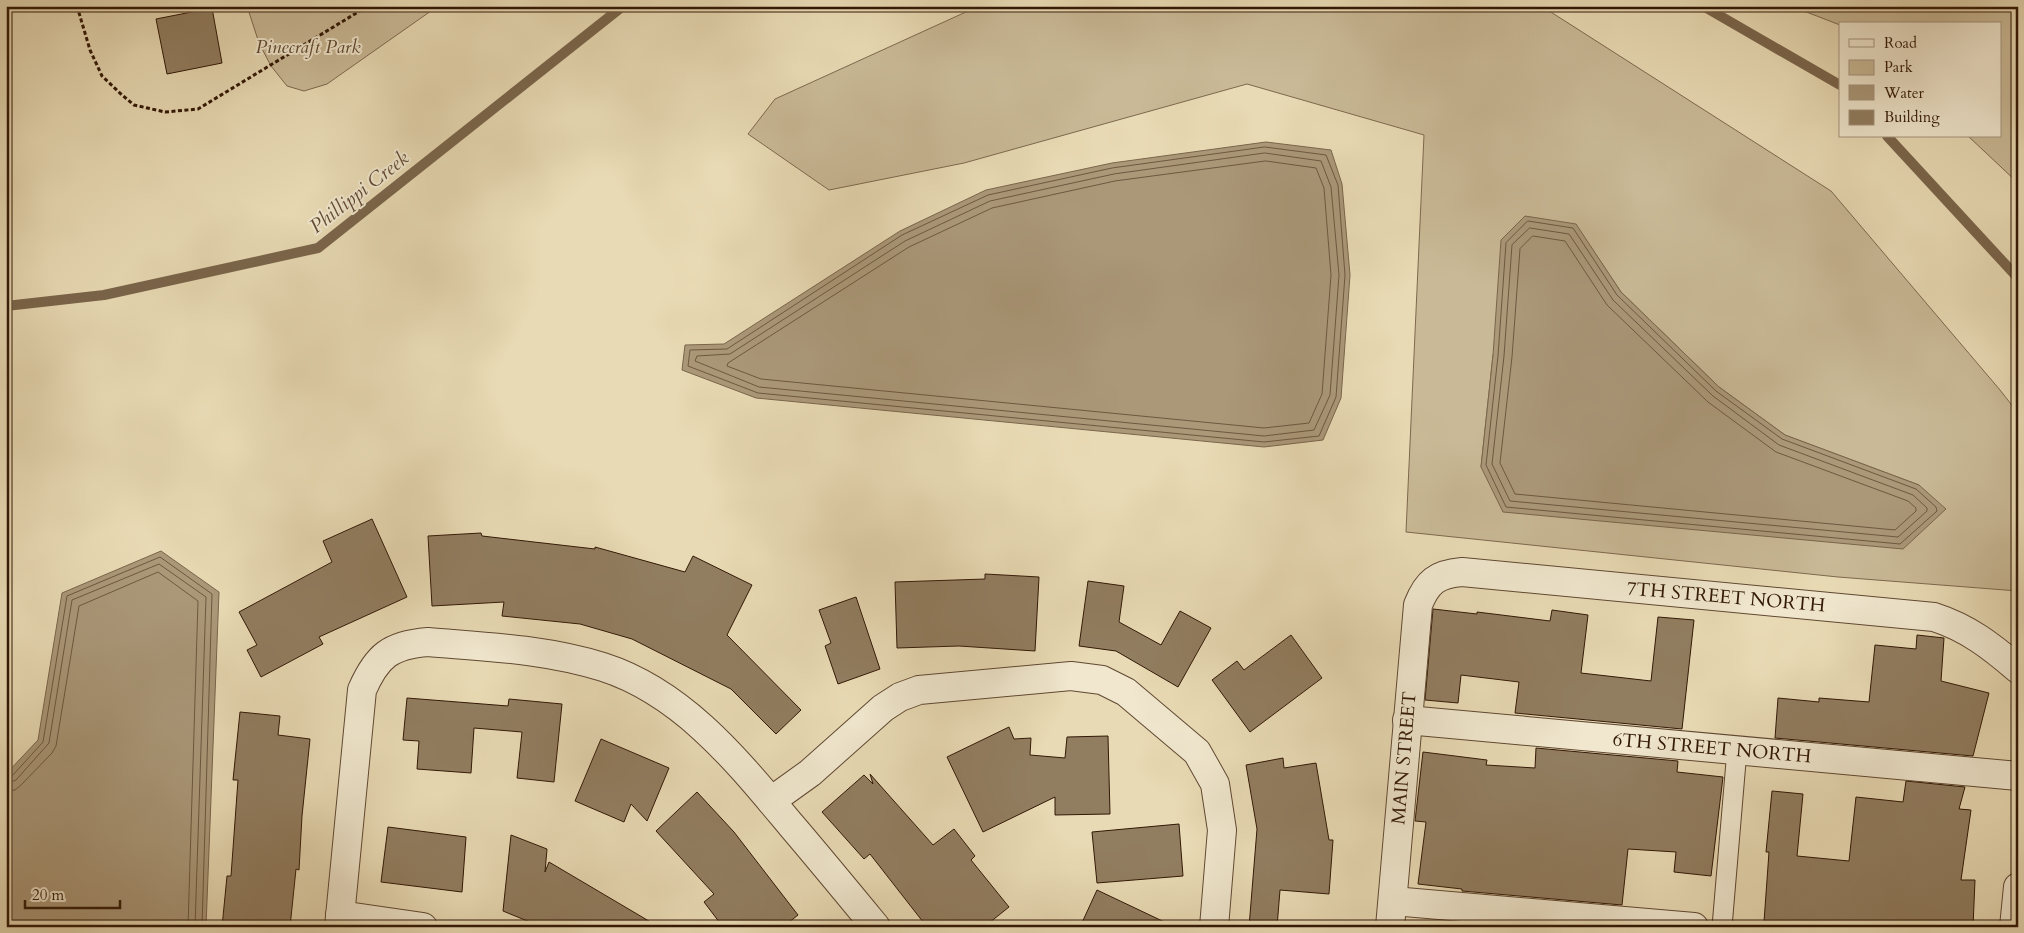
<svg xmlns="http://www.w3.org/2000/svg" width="2024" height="933" font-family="Cardo,serif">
<rect width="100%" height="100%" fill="#e8dab4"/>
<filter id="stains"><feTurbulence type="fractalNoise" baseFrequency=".004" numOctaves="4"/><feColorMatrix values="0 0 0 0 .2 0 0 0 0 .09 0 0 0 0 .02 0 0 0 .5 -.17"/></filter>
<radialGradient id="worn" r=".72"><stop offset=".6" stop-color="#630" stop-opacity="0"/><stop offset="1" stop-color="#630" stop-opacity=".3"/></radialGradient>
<g fill="#c9b996" stroke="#7e684e" fill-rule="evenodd">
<path d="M247 6H438L327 84 304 91 287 86 271 66 259 43Z"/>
<path d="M979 6 1543 7 1831 191 2000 390 2018 413V591L1838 577 1406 532 1424 135 1247 84 964 163 829 190 748 134 775 99ZM1575 224 1621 292 1719 387 1785 435 1919 485 1481 467 1493 355Z"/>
<path d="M1791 6H2018V183L1968 136H2000V24L1840 25Z"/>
</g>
<g fill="#aa9879" stroke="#7a654b">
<path d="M1266 142 1331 150 1342 184 1350 275 1341 398 1323 440 1264 447 756 398 682 370 685 345 724 344 900 231 986 190 1112 163Z"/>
<path d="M1525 216 1576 224 1621 292 1719 387 1785 435 1919 485 1946 509 1903 549 1503 512 1481 467 1493 355 1501 240Z"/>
<path d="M161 551 219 592 206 927H6V774L38 740 62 593Z"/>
</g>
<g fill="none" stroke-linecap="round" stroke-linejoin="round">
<g stroke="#6e5840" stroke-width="1">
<path d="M1265 147 1326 155 1338 185 1345 275 1336 397 1319 436 1264 442 758 393 688 366 690 350 727 349 902 235 988 195 1112 168Z"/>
<path d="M1265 153 1321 161 1331 187 1339 275 1330 395 1314 430 1264 436 759 387 695 361 697 356 730 354 905 241 990 201 1114 174Z"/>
<path d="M1266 161 1316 168 1324 188 1331 275 1322 394 1309 423 1264 428 761 379 727 366 728 363 909 247 992 208 1115 181Z"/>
<path d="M1528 221 1573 228 1617 295 1716 391 1782 439 1916 489 1936 507 1937 511 1900 544 1506 507 1486 465 1498 356 1506 243Z"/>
<path d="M1530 228 1569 234 1613 300 1713 396 1779 445 1913 495 1927 508V511L1898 537 1510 501 1492 464 1504 356 1512 245Z"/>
<path d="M1533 236 1565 241 1607 305 1708 402 1776 452 1908 501 1916 508V511L1895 530 1515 494 1500 463 1512 357 1520 249Z"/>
<path d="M6 777 12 776 43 742 67 596 160 557 212 594 202 927"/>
<path d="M6 784 16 780 49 743 72 600 159 564 206 597 195 927"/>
<path d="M6 791 15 790 21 785 52 753 56 746 79 606 158 572 198 601 188 927"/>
</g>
<g stroke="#7a654b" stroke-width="10">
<path d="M1703 6 1840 85"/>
<path d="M1887 136 2018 278"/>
<path d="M6 306 104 295 318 248 623 6"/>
</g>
</g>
<g fill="#917d60" stroke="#321806">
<path d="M212 8 222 63 167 74 156 19Z"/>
<path d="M372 519 407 597 319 637 323 644 261 677 247 650 257 645 239 612 332 562 323 541Z"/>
<path d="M481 533 482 536 595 549V547L685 572 693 556 752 585 727 635 801 710 776 734 731 689 632 639 580 624 502 616 504 602 432 606 428 536Z"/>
<path d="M985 574 1039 577 1035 651 959 646 897 648 895 582 985 579Z"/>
<path d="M1088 581 1124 586 1119 622 1161 645 1180 611 1211 628 1178 687 1116 651 1079 646Z"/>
<path d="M856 597 880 669 838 684 825 646 831 643 819 610Z"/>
<path d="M1433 609 1477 614V612L1550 621 1552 610 1588 615 1581 673 1651 681 1658 617 1694 620 1682 729 1515 713 1519 682 1461 675 1458 703 1425 700Z"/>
<path d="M1291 635 1322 678 1250 732 1212 680 1237 661 1244 670Z"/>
<path d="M1917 635 1944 638 1941 681 1989 693 1973 756 1775 738 1778 698 1819 702V698L1869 702 1875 645 1916 649Z"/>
<path d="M407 698 508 706 509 699 562 704 554 782 517 778 522 732 474 728 471 773 417 769 419 741 403 740Z"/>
<path d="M240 712 280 716 278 735 310 739 302 816 299 870 296 869 290 927H222L227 876H231L238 780H233Z"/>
<path d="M1009 727 1014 739 1031 738 1030 755 1065 758 1067 737 1108 736 1110 814 1055 815V797L983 832 947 757Z"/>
<path d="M601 739 669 768 647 821 631 804 624 822 575 801Z"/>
<path d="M1536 748 1678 761 1677 772 1723 777 1711 876 1674 872 1676 852 1628 849 1622 905 1462 891V889L1418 884 1426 822 1415 821 1423 752 1487 760 1486 765 1535 768Z"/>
<path d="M1283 758 1284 768 1316 763 1329 840H1333L1329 894 1280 890 1277 927H1249L1257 829 1246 765Z"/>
<path d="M870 774 933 845 954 829 975 856 971 860 1009 907 984 927H927L870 854 864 859 822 812 864 775 873 784Z"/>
<path d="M1906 781 1965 787 1959 809 1971 810 1961 880H1975L1973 927H1807V925L1764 922 1769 852H1766L1772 791 1803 794 1797 856 1849 861 1856 797 1903 802Z"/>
<path d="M697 792 734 832 798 915 783 927H723L704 902 714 894 656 831Z"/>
<path d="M1179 824 1183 876 1097 883 1092 832Z"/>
<path d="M388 827 466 837 462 892 381 882Z"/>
<path d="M511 835 547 849 545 872 549 862 659 927H542L503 911Z"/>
<path d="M1097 890 1175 927H1080Z"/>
</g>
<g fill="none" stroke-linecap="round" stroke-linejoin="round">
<defs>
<path id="service" d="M1722 927 1737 750"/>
<g id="minor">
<path d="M1407 720 2018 776"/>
<path d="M771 801 810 773 883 708 900 697 919 690 1071 676 1102 680 1126 692 1197 752 1215 784 1222 830 1214 927"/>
<path d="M1393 901 1694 927"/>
<path d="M340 915 423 927"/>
<path d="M339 927 362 690C377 656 390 645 428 642 487 647 546 649 603 667 684 693 739 763 791 825 820 859 848 893 876 927"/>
<path d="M1390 927 1418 605C1427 582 1437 574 1462 572L1934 617C1968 628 1991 646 2018 669"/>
<path d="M2014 927 2018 887"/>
</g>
</defs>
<use href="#service" stroke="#604832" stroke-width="21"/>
<use href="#minor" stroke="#604832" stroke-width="30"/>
<path stroke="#321806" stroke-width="3" stroke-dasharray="4 2.5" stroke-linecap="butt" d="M77 6 90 50 102 76 122 95 134 105 165 112 198 109 368 6"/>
<use href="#service" stroke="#f0e7ce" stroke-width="19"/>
<use href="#minor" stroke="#f0e7ce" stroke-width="28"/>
</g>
<g text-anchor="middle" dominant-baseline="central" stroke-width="4" stroke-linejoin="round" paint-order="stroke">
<g font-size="19" font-style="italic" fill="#5f4831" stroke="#f0e7ce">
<text x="308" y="47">Pinecraft Park</text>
</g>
<g font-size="19" fill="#321806" stroke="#f0e7ce">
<text transform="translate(1726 597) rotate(5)">7TH STREET NORTH</text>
<text transform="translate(1712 748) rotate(5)">6TH STREET NORTH</text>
<text transform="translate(1404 758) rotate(-85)">MAIN STREET</text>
</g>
<g font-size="20" font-style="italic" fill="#624b34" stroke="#f0e7ce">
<text transform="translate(359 192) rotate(-38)">Phillippi Creek</text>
</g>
</g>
<rect width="2024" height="933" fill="none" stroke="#e8dab4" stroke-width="25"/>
<rect x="8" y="8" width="2009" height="918" fill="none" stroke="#321806" stroke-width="2.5"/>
<rect x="12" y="12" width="1999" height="908" fill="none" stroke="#321806"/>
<rect x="1839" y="22" width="162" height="115" fill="#f0e7ce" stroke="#a4947e"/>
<rect x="1849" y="39" width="25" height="8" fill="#f0e7ce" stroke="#a4947e"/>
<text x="1884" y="48" font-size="15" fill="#321806">Road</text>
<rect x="1849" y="60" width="25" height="15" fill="#c9b996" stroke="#a4947e"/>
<text x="1884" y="72" font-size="15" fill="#321806">Park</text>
<rect x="1849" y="85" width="25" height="15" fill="#aa9879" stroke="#a4947e"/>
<text x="1884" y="98" font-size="15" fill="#321806">Water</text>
<rect x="1849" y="110" width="25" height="15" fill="#917d60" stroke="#a4947e"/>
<text x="1884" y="122" font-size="15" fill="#321806">Building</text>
<path d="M25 900v8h95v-8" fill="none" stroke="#321806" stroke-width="2.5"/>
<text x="32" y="900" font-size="15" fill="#321806" stroke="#f0e7ce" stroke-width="4" paint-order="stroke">20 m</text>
<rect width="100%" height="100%" filter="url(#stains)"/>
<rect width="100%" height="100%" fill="url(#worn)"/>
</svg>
